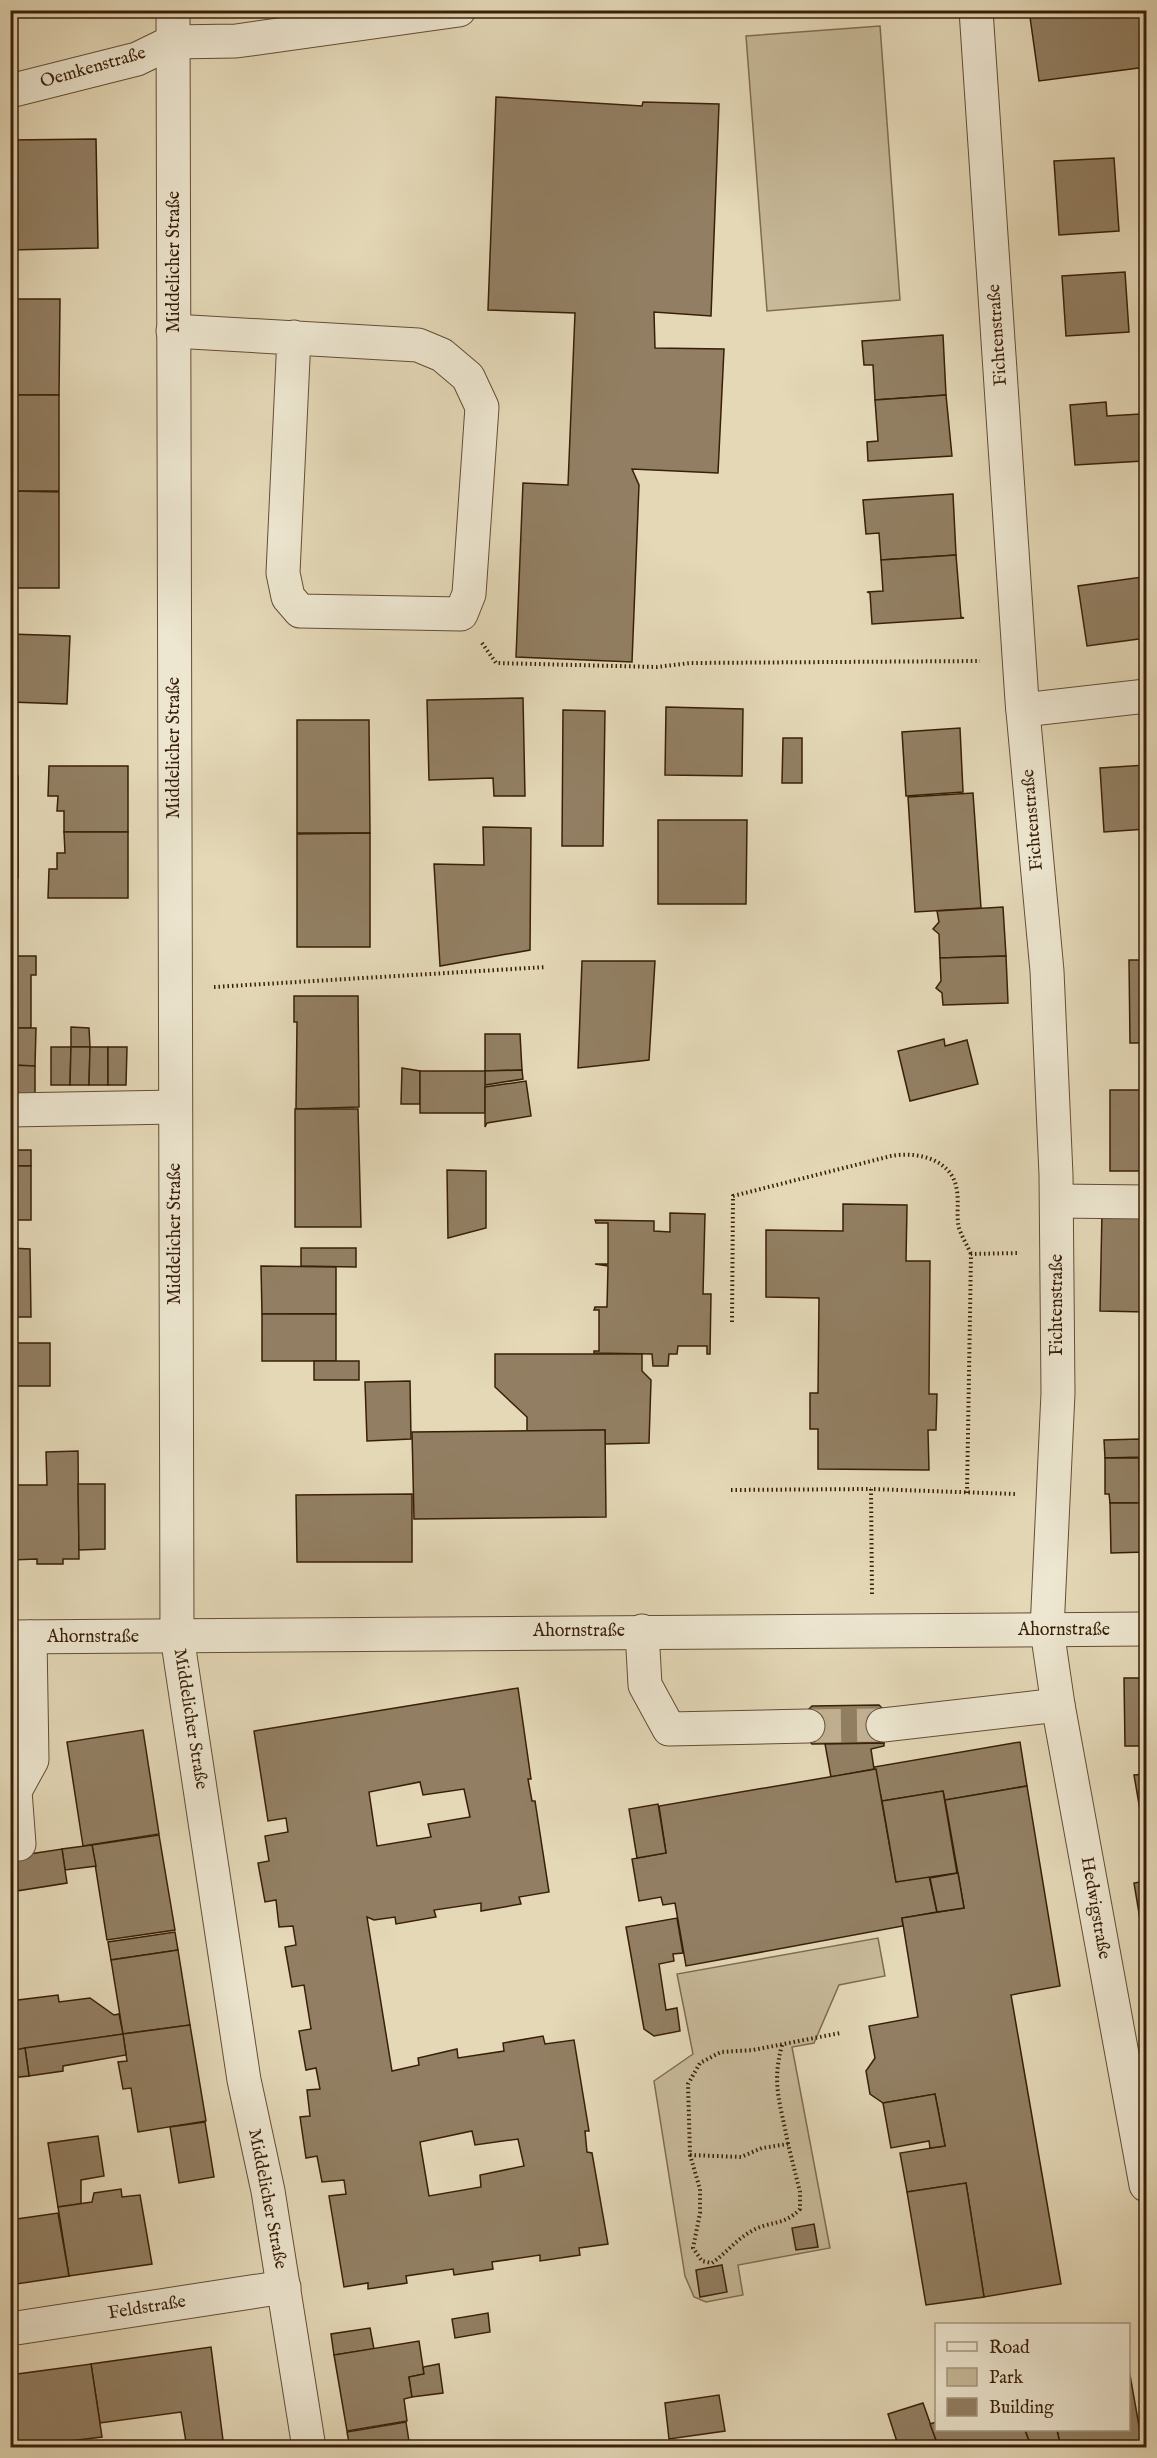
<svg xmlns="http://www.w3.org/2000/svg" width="1157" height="2458" font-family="'IM FELL English',serif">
<rect width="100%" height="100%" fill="#e4d8b7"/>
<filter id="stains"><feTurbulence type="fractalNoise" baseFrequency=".00333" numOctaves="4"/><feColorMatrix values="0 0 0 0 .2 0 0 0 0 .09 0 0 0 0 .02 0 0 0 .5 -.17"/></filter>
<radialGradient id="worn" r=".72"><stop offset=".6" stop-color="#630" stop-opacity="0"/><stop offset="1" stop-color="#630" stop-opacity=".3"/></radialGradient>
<g fill="#c7b999" stroke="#806c50" stroke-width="1.5">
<path d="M880 26 900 300 767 311 746 36Z"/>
<path d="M878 1938 885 1976 839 1985 814 2043 792 2047 830 2248 738 2265 743 2295 706 2302 694 2297 685 2276 654 2081 693 2054 677 1974Z"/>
</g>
<g fill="#927f63" stroke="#391f08" stroke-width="1.5" fill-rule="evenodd">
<path d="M1029 10H1145L1146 67 1039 81Z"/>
<path d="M496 97 642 106 643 102 719 104 711 316 654 312 655 348 724 349 718 473 632 469 639 485 632 662 516 657 523 483 568 485 575 313 488 310Z"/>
<path d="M96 139 98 248 10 250V140Z"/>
<path d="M1114 158 1119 231 1059 235 1054 161Z"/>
<path d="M1125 272 1129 332 1066 336 1062 276Z"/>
<path d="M10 299H60L59 395H10Z"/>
<path d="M943 335 946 395 875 400 873 365H864L862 341Z"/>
<rect x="10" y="395" width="49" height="96"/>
<path d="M946 395 952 456 868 461 867 442 878 441 875 400Z"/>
<path d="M1106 402 1107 416 1140 414 1143 461 1075 465 1070 405Z"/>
<path d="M10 491 59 492V588H10Z"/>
<path d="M953 494 956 555 881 560 879 533 866 534 863 500Z"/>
<path d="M956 555 961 617 964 618 872 624 870 593 867 592 883 591 881 560Z"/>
<path d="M1142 577 1146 606V638L1087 646 1078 586Z"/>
<path d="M10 634 70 636 67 704 10 702Z"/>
<path d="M523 698 525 796H494L493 778 429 780 427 700Z"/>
<path d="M666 707 743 709 742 776 665 775Z"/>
<path d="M563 710 605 711 603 846H562Z"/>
<path d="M297 720H369L370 833H297Z"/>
<path d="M960 728 963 792 906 796 902 732Z"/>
<path d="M783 738H802V783H782Z"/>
<path d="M1146 765V829L1104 832 1100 768Z"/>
<path d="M49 766H128V832H64V811H57L58 796H48Z"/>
<rect x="10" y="776" width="8" height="102"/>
<path d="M973 793 981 908 915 912 908 797Z"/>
<path d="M658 820H747L746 904H658Z"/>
<path d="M483 827 531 828 530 950 440 966 434 864 484 865Z"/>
<path d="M64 832H128V898H48L49 869H57V853H65Z"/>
<path d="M370 833V947H297V834Z"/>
<path d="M1003 907 1006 956 940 958 939 934 933 929 939 922 937 911Z"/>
<path d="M10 956H36V975H31V1028H10Z"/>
<path d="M1006 956 1008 1003 943 1005 942 993 936 988 941 981 940 958Z"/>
<path d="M1129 960H1146V1043H1130Z"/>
<path d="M582 961H655L649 1060 578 1068Z"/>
<path d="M294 996H358L359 1107 296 1109 297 1022H294Z"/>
<path d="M71 1027 89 1028 90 1047H71Z"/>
<path d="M10 1028H36L35 1066 10 1065Z"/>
<path d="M485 1034H520L522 1070 485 1071Z"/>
<path d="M944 1039 945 1046 967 1040 978 1084 910 1101 898 1051Z"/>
<path d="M51 1047H71L70 1085H51Z"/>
<path d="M71 1047H90L89 1085H70Z"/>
<path d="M90 1047H108V1085H89Z"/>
<path d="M108 1047H127L126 1085H108Z"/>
<path d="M10 1065 35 1066V1103H10Z"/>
<path d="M402 1068 420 1071V1104H401Z"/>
<path d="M522 1070 523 1079 485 1085V1071Z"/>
<rect x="420" y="1071" width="65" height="42"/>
<path d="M526 1081 531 1116 487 1123 485 1127V1087Z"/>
<rect x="1110" y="1090" width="36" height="81"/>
<path d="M295 1109H358L361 1227H295Z"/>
<rect x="10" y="1150" width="21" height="16"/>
<rect x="10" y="1166" width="21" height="54"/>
<path d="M447 1170 486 1171V1228L448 1238Z"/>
<path d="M843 1204 907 1205 906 1261H930L929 1394H937L936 1430H928L929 1470 818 1469V1429H810V1393H818L819 1298 766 1297V1230L843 1231Z"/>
<path d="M1102 1211 1146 1212V1312L1100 1311Z"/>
<path d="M670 1213 705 1214 703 1294H711L710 1354H707V1346H678L677 1354H669L668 1366H653L652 1354 594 1353V1351H599V1310H594L595 1307H607L608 1266 595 1264H608V1223H596L595 1220 654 1221V1231L670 1232Z"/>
<path d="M10 1248 30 1249 31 1317H10Z"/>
<path d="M301 1248H356V1267L301 1266Z"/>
<path d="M261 1266 336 1267V1314H262Z"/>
<rect x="262" y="1314" width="74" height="47"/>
<rect x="10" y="1343" width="40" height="43"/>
<path d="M495 1354H642V1371L651 1380 649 1443 605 1444V1430L527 1432V1417L495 1387Z"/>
<rect x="314" y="1361" width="45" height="19"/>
<path d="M410 1381 411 1439 367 1441 365 1382Z"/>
<path d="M603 1430H605L606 1517 414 1519 412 1432Z"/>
<path d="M1140 1439 1141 1457 1105 1458 1104 1440Z"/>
<path d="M78 1451 79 1559H63V1564H37V1559L11 1560V1490L14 1485H47L46 1452Z"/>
<path d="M1105 1458H1139L1140 1503H1110L1109 1494H1105Z"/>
<path d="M78 1484H105V1549L79 1550Z"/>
<path d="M412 1494V1562H297L296 1495Z"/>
<path d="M1110 1503H1146V1552L1111 1553Z"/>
<path d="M1124 1678H1146V1746H1125Z"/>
<path d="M518 1688 531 1779H528L532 1801H535L549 1892 519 1897 521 1904 481 1911V1903L434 1910 436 1917 396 1924 395 1917 374 1920 367 1917 392 2071 419 2065 418 2058 457 2049 458 2058 504 2051 503 2043 543 2036 545 2044 574 2040 589 2131H585L587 2152 592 2153 608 2244 579 2248 580 2255 540 2261V2255L492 2262 493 2269 454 2275 453 2269 406 2276 407 2283 368 2289V2283L344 2287 329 2196 346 2194 344 2180 322 2182 317 2156 306 2158 300 2117 310 2116 307 2090 320 2089 316 2068 306 2070 299 2031 311 2029 304 1985 292 1987 285 1947 296 1945 293 1926 279 1927 276 1900 265 1902 258 1863 269 1861 265 1836 288 1832 286 1818 268 1821 254 1731ZM420 1782 423 1795 464 1789 470 1817 428 1824 431 1837 377 1846 369 1792ZM472 2131 475 2145 518 2139 524 2166 480 2175 481 2187 429 2196 420 2142Z"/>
<path d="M879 1705 883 1709 884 1743 812 1744 808 1740 807 1711 812 1706Z"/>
<path d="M143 1730 159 1834 83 1846 67 1742Z"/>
<path d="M1020 1742 1027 1786 945 1800 943 1791 882 1801 874 1767Z"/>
<path d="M884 1743V1746L871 1749 874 1769 831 1777 825 1744Z"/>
<path d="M876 1769 896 1882 929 1876 937 1912 902 1918 903 1926 686 1966 675 1903 663 1905 661 1897 639 1901 632 1859 666 1853 659 1806Z"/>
<path d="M1146 1774V1845L1134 1775Z"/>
<path d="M1027 1786 1060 1986 1011 1995 1061 2284 984 2297 966 2183 907 2192 900 2153 945 2146 935 2094 883 2103 870 2094 866 2071 875 2058 869 2026 918 2017 902 1918 964 1908 945 1800Z"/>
<path d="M943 1791 957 1873 896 1882 882 1801Z"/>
<path d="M658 1804 666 1853 637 1858 629 1809Z"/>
<path d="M159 1835 175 1930 107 1940 92 1845Z"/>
<path d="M92 1845 96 1866 65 1870 62 1849Z"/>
<path d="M62 1849 67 1883 10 1892V1857Z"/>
<path d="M958 1873 964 1908 937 1912 930 1878Z"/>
<path d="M1146 1881V1955L1134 1883Z"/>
<path d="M677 1918 683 1953 673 1954 674 1961 659 1964 666 2010 677 2008 680 2031 654 2036 644 2029 626 1927Z"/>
<path d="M175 1932 178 1950 111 1960 108 1942Z"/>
<path d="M178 1950 190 2025 123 2034 111 1960Z"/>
<path d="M58 1995 59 2002 90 1998 114 2015 119 2014 123 2034 11 2051 10 2001Z"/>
<path d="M190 2025 206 2121 138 2132 131 2088 123 2089 118 2062 127 2061 123 2034Z"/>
<path d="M123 2034 126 2055 63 2066V2071L29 2076 25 2048Z"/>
<path d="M25 2048 29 2076 10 2078V2051Z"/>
<path d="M935 2094 945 2146 930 2148 929 2141 891 2148 883 2103Z"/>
<path d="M205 2122 214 2177 179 2183 170 2127Z"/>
<path d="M98 2136 104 2176 81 2180V2204L58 2207 48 2143Z"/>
<path d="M966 2183 984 2297 926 2305 907 2192Z"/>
<path d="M121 2189 122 2197 140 2195 152 2264 69 2276 58 2207 92 2202 94 2193Z"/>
<path d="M58 2213 69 2276 10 2285V2220Z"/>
<path d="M814 2224 818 2247 796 2250 792 2228Z"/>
<path d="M722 2265 727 2292 700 2297 696 2270Z"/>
<path d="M488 2313 490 2332 455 2338 452 2319Z"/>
<path d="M370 2328 374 2349 334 2355 331 2334Z"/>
<path d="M419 2341 424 2374 409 2377 412 2397 404 2399 407 2421 347 2431 334 2355Z"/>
<path d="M211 2347 224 2448H187L181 2412 100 2423 91 2364Z"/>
<path d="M91 2364 102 2437 11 2448 10 2375Z"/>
<path d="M439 2364 443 2393 412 2397 409 2377 424 2374 423 2367Z"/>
<path d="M1128 2364 1143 2448H1061L1057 2430H1128Z"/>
<path d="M719 2395 725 2431 669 2439 665 2403Z"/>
<path d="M923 2403 939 2448H899L888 2414Z"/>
<path d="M406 2422 410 2448H350L347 2432Z"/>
<path d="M936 2422V2430H1025L1032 2448H939L930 2424Z"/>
<path d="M1025 2430H1057L1061 2448H1032Z"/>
</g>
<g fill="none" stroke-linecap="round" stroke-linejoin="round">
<path stroke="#c2b394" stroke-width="33" stroke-dasharray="33 16" stroke-linecap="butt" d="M808 1726 883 1725"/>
<defs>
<g id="minor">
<path d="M173 10 177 1636 244 2080 268 2191 309 2448"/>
<path d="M976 10 1022 701 1047 971 1056 1175 1058 1393 1047 1630 1058 1705 1146 2185"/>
<path d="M10 91 137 59 172 42 236 41 459 10"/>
<path d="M173 331 418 345 442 355 468 377 482 407 469 594 461 614 300 611 288 597 283 573 294 337"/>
<path d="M1023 710 1146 696"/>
<path d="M10 1110 175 1107"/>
<path d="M1057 1201 1146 1202"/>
<path d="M642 1631 645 1685 669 1729 808 1726"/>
<path d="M10 1637 1146 1629"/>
<path d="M883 1725 1058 1705"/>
<path d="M19 1844 15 1791 32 1760 30 1637"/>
<path d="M10 2329 284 2287"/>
</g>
</defs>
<use href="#minor" stroke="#644d34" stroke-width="35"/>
<g stroke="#391f08" stroke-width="4" stroke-dasharray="1.5 3" stroke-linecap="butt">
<path d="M482 643 496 663 657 667 690 663 980 661"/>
<path d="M214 987 546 967"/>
<path d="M732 1322 733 1196 891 1156C917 1151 953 1159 957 1191 959 1203 956 1217 959 1228 962 1237 967 1245 971 1254"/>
<path d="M731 1490 871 1489"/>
<path d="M967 1493 971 1254 1020 1253"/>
<path d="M872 1594 871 1489 1016 1494"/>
<path d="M782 2045C771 2086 781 2104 788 2144"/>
<path d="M690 2155 741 2157 762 2148 788 2144 800 2192V2209C783 2227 769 2220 750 2232 736 2240 725 2254 712 2263L702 2261 693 2248 700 2213V2189L690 2155 688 2084 700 2063 721 2052 753 2050 840 2033"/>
</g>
<use href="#minor" stroke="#ede6d0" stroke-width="33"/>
</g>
<g text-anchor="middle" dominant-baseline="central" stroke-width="4.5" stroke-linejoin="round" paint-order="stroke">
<g font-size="18" fill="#391f08" stroke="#ede6d0">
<text transform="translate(93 68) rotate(-16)">Oemkenstraße</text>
<text transform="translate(174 262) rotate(-90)">Middelicher Straße</text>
<text transform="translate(998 335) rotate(-94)">Fichtenstraße</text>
<text transform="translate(174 748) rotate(-90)">Middelicher Straße</text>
<text transform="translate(1033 820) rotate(-95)">Fichtenstraße</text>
<text transform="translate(175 1234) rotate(-90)">Middelicher Straße</text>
<text transform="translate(1057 1305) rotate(-90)">Fichtenstraße</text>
<text x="1064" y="1630">Ahornstraße</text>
<text x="579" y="1631">Ahornstraße</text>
<text x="93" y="1637">Ahornstraße</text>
<text transform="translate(190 1719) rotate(81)">Middelicher Straße</text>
<text transform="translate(1095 1908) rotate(80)">Hedwigstraße</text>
<text transform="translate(267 2199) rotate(79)">Middelicher Straße</text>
<text transform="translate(147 2308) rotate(-9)">Feldstraße</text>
</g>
</g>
<rect width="1157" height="2458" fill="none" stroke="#e4d8b7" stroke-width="36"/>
<rect x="12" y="12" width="1133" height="2434" fill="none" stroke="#391f08" stroke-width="3"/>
<rect x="18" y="18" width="1121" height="2422" fill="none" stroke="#391f08" stroke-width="1.5"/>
<rect x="935" y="2323" width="195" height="108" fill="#ede6d0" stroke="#a59680" stroke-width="1.5"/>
<rect x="947" y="2342" width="30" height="9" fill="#ede6d0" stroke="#a59680" stroke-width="1.5"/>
<text x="989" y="2353" font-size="18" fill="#391f08">Road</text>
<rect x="947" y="2368" width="30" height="18" fill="#c7b999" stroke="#a59680" stroke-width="1.5"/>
<text x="989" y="2383" font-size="18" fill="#391f08">Park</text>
<rect x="947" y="2398" width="30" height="18" fill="#927f63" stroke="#a59680" stroke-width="1.5"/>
<text x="989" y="2413" font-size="18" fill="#391f08">Building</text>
<rect width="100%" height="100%" filter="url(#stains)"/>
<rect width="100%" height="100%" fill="url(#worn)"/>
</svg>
